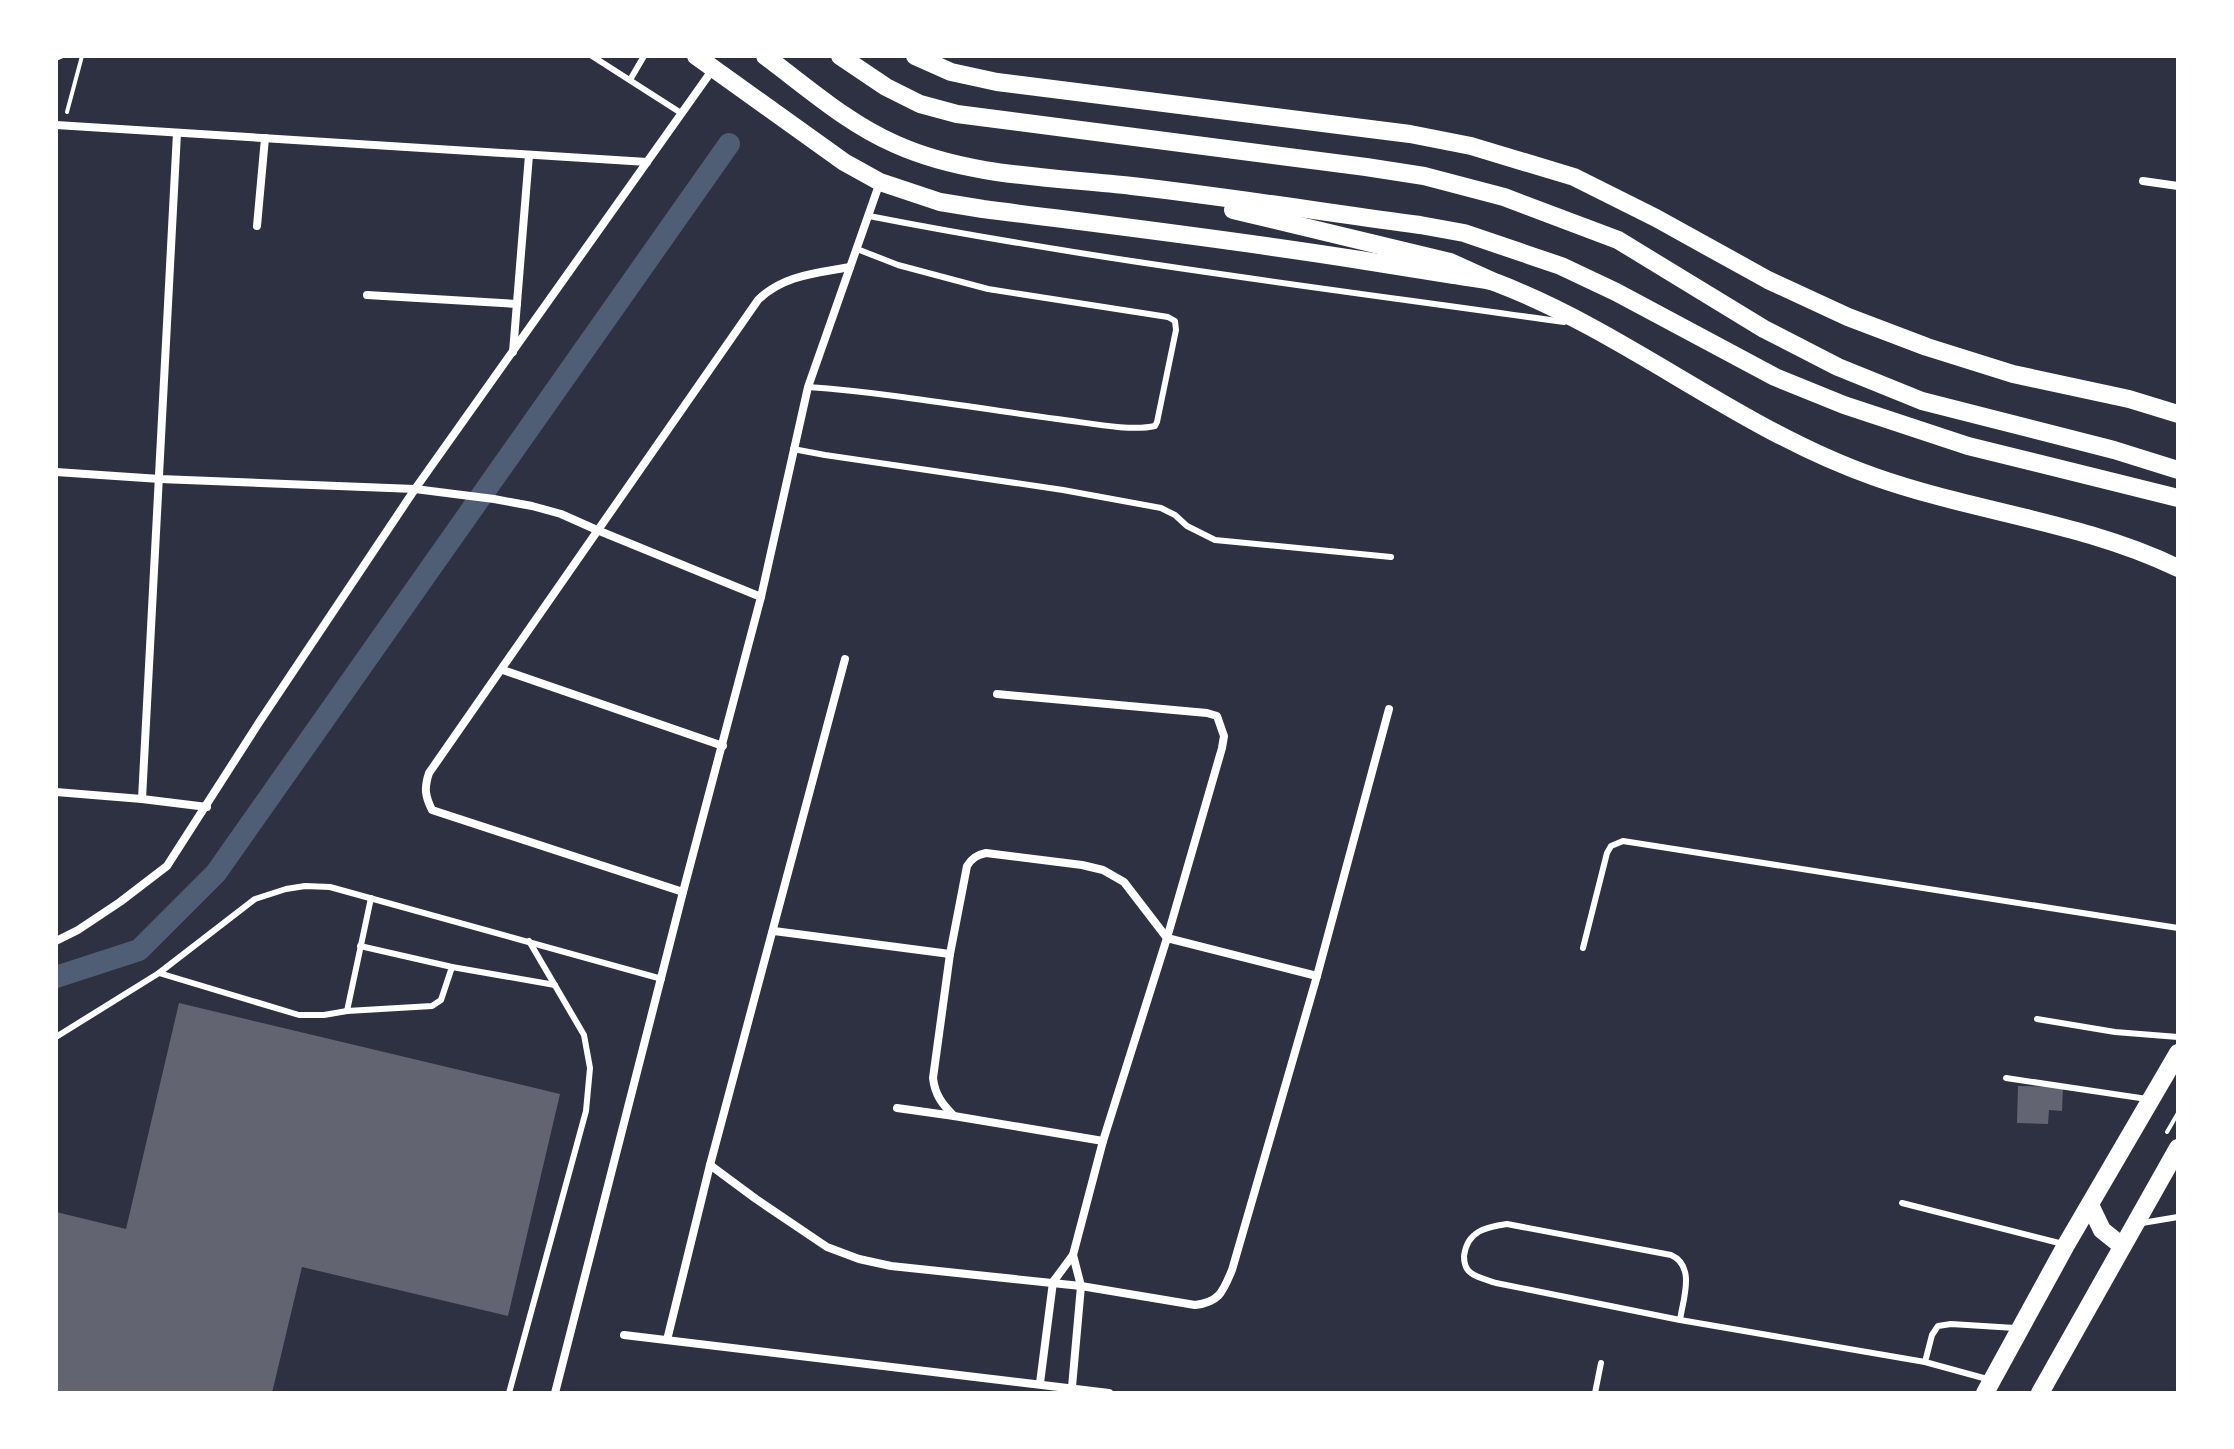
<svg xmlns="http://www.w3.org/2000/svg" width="2234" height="1449" font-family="Manrope,sans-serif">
<rect width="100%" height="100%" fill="#2d3142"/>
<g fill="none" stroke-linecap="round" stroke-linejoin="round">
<path stroke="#4f5d75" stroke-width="22" d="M56 977 139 950 216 873 729 144"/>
</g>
<g fill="#626471">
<path d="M179 1003 560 1094 508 1316 302 1267 272 1393H56V1212L126 1229Z"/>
<path d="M2018 1086 2063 1087 2062 1111 2049 1110 2048 1124 2017 1123Z"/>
</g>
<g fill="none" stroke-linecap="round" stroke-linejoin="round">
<g stroke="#fff" stroke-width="4">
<path d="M56 59 63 56"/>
<path d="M67 112 82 56"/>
<path d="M2167 1132 2178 1113"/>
</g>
<g stroke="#fff" stroke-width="6">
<path d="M592 56 681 113"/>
<path d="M630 80 644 56"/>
<path d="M869 216C1099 261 1332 289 1564 322"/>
<path d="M808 387C892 393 974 408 1057 419 1084 422 1130 432 1155 426L1157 422 1176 330 1175 321 1168 317 988 289 898 265 857 249"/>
<path d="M793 449 825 455 1063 490 1161 508 1175 515 1187 526 1215 540 1391 557"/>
<path d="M1583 948 1607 853 1611 846 1623 841 2178 928"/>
<path d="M452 967 555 985"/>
<path d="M159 973 299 1015H324L347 1011 432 1006 441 1000 452 967 360 946"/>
<path d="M347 1011 371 898"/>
<path d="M2037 1019 2115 1032 2178 1037"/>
<path d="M56 1037 159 973 255 899 286 889 305 886 330 887 662 979"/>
<path d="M2006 1078 2147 1099"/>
<path d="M1902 1203 2063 1244"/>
<path d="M2142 1223 2178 1217"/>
<path d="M1680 1320C1683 1299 1696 1266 1671 1255L1507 1224C1486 1227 1467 1231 1464 1256 1464 1263 1465 1269 1471 1273 1478 1278 1488 1280 1496 1283L1680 1320 1925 1362"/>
<path d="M1987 1379 1925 1362 1932 1335 1938 1326 1951 1324 2015 1328"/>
<path d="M509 1393 586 1111 590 1068 584 1035 529 941"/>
<path d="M1595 1393 1601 1363"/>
</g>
<g stroke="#fff" stroke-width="8">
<path d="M56 125 647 162"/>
<path d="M2143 181 2178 186"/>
<path d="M257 226 265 138"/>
<path d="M367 295 517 304"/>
<path d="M513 352 529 155"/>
<path d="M56 472 160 479 415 489 494 499 532 506 561 514 597 530 761 597"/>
<path d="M503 670 723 746"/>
<path d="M997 694 1207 713 1217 716 1224 736 1222 748 1167 938 1103 1141 1073 1255 1053 1282 1040 1383"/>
<path d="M56 792 142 799 207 807"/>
<path d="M142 799 177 133"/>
<path d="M683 892 432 810C425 796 424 788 429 773L758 300C783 275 817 273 850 267"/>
<path d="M774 931 950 954"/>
<path d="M56 941 78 930 120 902 167 866 260 721 415 489 713 69"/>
<path d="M897 1108 954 1116 1103 1141"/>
<path d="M954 1116C942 1104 935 1095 933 1078L950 954 967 866C972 858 977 855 986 853L1082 865 1103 870 1124 882 1167 938 1317 976"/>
<path d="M710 1165 756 1199 827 1247 859 1259 891 1266 1081 1286 1195 1305C1220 1302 1223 1291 1232 1270L1317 976 1389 709"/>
<path d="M624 1335 1109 1393"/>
<path d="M667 1340 710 1165 845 659"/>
<path d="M1072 1387 1081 1286 1073 1255"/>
<path d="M555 1393 683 892 761 597 808 387 880 182"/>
</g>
<g stroke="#fff" stroke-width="18">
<path d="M696 56 844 162 880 182 940 202 983 209C1108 225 1235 240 1360 260 1391 265 1422 270 1454 275 1468 278 1484 278 1497 283 1630 334 1740 430 1875 477 1974 512 2083 522 2178 568"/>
<path d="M915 56 951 72 997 82 1410 134 1471 146 1574 177 1656 218 1768 280 1848 317 1927 347 2013 374 2129 399 2178 414"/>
<path d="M2090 1205 2102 1230 2122 1246"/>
<path d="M1985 1393 2066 1245 2178 1053"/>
<path d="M2040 1393 2178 1148"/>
</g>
<g stroke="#fff" stroke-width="18">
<path d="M765 56C807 87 847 123 895 144 968 177 1054 177 1132 186 1228 197 1324 212 1420 225L1464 233 1561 266 1616 292 1775 377 1844 405 1968 446 2178 498"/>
<path d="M840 56 886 87 920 104 957 114 1366 167 1424 176 1504 197 1618 240 1764 329 1838 367 1922 401 2114 450 2178 470"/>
<path d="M1233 210 1450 262 1492 281"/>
</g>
</g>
<rect width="2234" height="1449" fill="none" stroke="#ffffff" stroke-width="116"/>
</svg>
